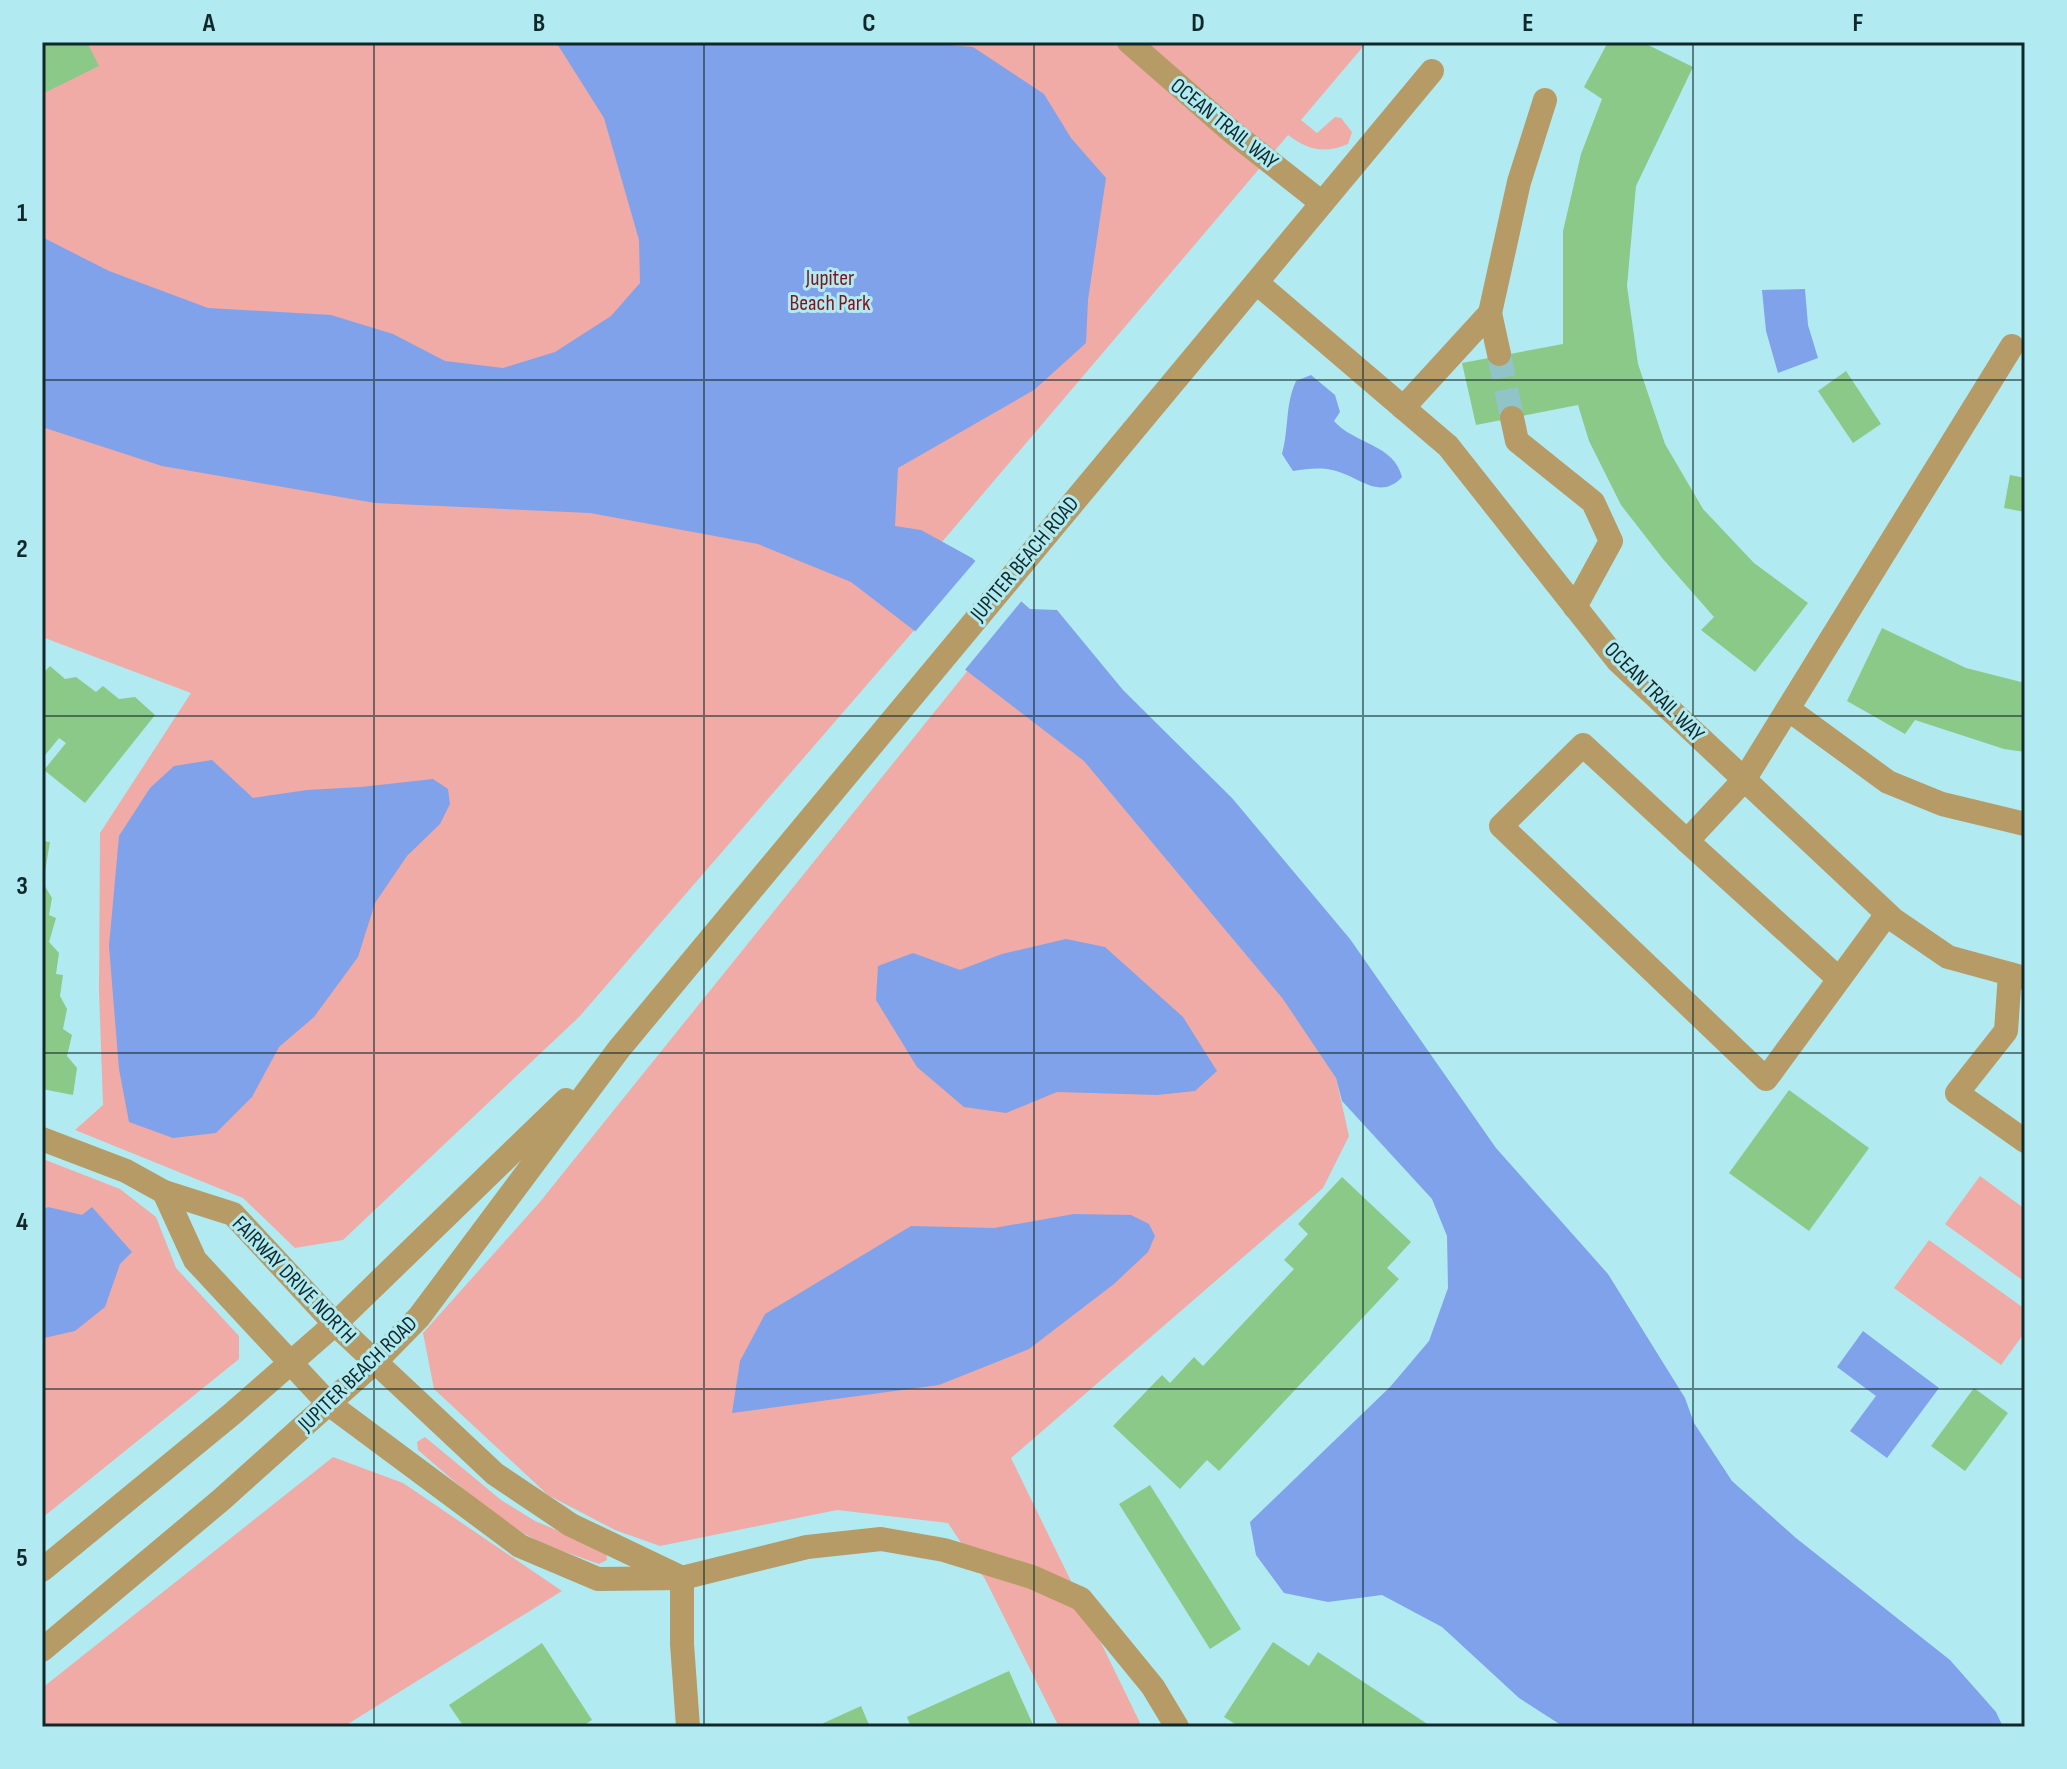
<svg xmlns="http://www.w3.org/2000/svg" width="2067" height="1769" font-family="'Sofia Sans Condensed',sans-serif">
<rect width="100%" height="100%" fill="#b1ebf1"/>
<g fill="#f0aba6">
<path d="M42 42H1367L1301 120 1317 133 1335 117 1341 118 1352 132 1348 144C1324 154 1308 150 1288 135L891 602 917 627 579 1017 343 1240 295 1248 243 1198 75 1130 103 1105 99 991 100 833 191 693 42 637Z"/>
<path d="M969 669 1084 760 1298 1016 1336 1078 1349 1136 1323 1188 1011 1458 1142 1727H1059L985 1579 948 1523 837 1510 660 1546 615 1530 548 1495 434 1389 423 1333 539 1203Z"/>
<path d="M43 1159 120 1189 156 1217 176 1268 239 1336V1359L42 1518Z"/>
<path d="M1980 1176 2025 1209V1282L1945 1224Z"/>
<path d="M1929 1240 2025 1309V1332L2001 1365 1894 1288Z"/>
<path d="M425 1437 501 1500 535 1521 606 1551 607 1560 599 1564C574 1555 548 1547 525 1534 486 1511 452 1479 418 1450L417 1442Z"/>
<path d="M333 1457 403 1483 562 1591 343 1727H42V1688Z"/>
</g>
<g fill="#7fa2ea">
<path d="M556 42H908L973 47 1044 94 1071 138 1106 178 1088 300 1086 343 1034 390 898 468 895 526 921 530 972 558 1030 609 1057 610 1123 690 1232 798 1350 939 1496 1148 1608 1274 1685 1398 1694 1423 1732 1481 1796 1538 1950 1660 1996 1712 2003 1727H1564L1519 1698 1442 1627 1382 1595 1328 1602 1284 1593 1256 1555 1250 1522 1390 1387 1429 1341 1448 1288 1447 1236 1432 1199 1342 1101 1336 1078 1283 999 1084 761 851 582 758 544 590 513 375 503 162 466 42 427V237L109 271 208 308 331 315 393 334 445 361 503 368 555 352 611 316 640 283 639 240 604 118Z"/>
<path d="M1805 289 1808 325 1818 358 1778 373 1766 331 1762 290Z"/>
<path d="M1311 375 1335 395 1340 412 1334 421C1354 444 1394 444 1402 477 1379 502 1358 475 1332 470 1319 467 1307 469 1293 471L1282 454C1289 429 1285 405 1296 381Z"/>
<path d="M212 760 253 798 307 790 361 787 433 779 448 789 450 804 440 824 407 856 375 903 358 957 314 1017 279 1047 252 1097 216 1133 173 1138 129 1122 119 1069 109 946 119 836 150 788 174 766Z"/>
<path d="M1066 939 1105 947 1183 1017 1217 1071 1195 1091 1157 1095 1057 1092 1006 1113 964 1107 917 1067 876 1000 878 966 913 953 960 970 1002 954Z"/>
<path d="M48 1207 82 1215 92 1207 132 1252 120 1264 105 1307 75 1331 44 1338 42 1341V1211Z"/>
<path d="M1074 1214 1131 1215 1149 1224 1155 1236 1148 1252 1114 1284 1029 1349 939 1385 732 1413 740 1361 765 1314 911 1226 994 1228Z"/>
<path d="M1863 1331 1939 1388 1887 1458 1850 1431 1876 1396 1837 1367Z"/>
</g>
<path fill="#b1ebf1" d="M978 558 1024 598 964 671 914 633Z"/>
<g fill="#8ac987">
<path d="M42 42H87L99 66 42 94Z"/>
<path d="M1608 42H1642L1693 67 1636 186 1627 286 1638 364 1665 444 1703 509 1754 563 1808 603 1755 672 1701 630 1714 617 1663 559 1621 505 1589 441 1578 405 1476 425 1462 363 1563 344V231L1581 154 1602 99 1584 87Z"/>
<path d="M1846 371 1881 424 1853 443 1818 391Z"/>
<path d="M2010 475 2025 478V512L2004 508Z"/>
<path d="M1882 628 1966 668 2025 683V752L2004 749 1915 720 1905 734 1847 701Z"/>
<path d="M50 666 65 679 76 677 96 692 103 686 119 699 135 697 155 715 85 803 44 770 66 743 59 738 42 759V669L45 671Z"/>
<path d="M42 841 50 842 43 883 52 898 49 915 56 918 49 942 59 953 56 974 63 975 60 996 67 1009 63 1029 72 1035 67 1056 77 1068 73 1095 42 1089Z"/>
<path d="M1789 1090 1869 1148 1809 1231 1729 1173Z"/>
<path d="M1342 1177 1411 1242 1387 1268 1399 1279 1219 1471 1207 1460 1180 1489 1113 1426 1162 1375 1170 1383 1194 1357 1203 1366 1294 1269 1284 1260 1308 1234 1298 1224Z"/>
<path d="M1974 1388 2008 1413 1965 1471 1931 1446Z"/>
<path d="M1150 1485 1241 1629 1210 1649 1119 1504Z"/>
<path d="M1273 1642 1309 1666 1318 1652 1432 1727H1240L1224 1717Z"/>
<path d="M542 1643 592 1720 581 1727H464L449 1705Z"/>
<path d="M1009 1671 1034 1727H911L907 1717Z"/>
<path d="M861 1706 870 1727H815Z"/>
</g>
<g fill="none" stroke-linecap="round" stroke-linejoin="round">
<path stroke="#91c4c9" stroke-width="24" stroke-dasharray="24 12" stroke-linecap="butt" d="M1499 354 1512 418"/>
<g stroke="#b69b66" stroke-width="24">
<path d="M1129 42 1232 132 1322 203"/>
<path d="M1257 283 1448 446 1618 661 1894 920 1948 957 2025 978"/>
<path d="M1490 313 1499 354"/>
<path d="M1403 408 1490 313 1519 182 1545 100"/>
<path d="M1512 418 1517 441 1593 502 1611 541 1575 607"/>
<path d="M1788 709 1888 782 1942 804 2025 824"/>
<path d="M1687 841 1839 979"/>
<path d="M1887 914 1766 1079 1501 826 1583 745 1687 841 1744 780 2012 346"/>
<path d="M2010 974 2006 1031 1957 1093 2025 1141"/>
<path d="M42 1139 126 1171 164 1192 233 1214 335 1324 495 1474 571 1525 676 1575"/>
<path d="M164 1192 195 1260 329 1404 520 1546 598 1579 682 1578 807 1547 881 1539 944 1550 1032 1577 1081 1599 1153 1687 1177 1727"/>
<path d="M42 1570 232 1414 335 1324 566 1100"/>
<path d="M682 1578V1644L688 1727"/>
<path d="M42 1650 221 1500 375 1362 419 1317 619 1049 1432 71"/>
</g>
</g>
<path fill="none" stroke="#11282a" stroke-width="2" stroke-opacity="0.55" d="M374 42V1727M704 42V1727M1034 42V1727M1363 42V1727M1693 42V1727M42 380H2025M42 716H2025M42 1053H2025M42 1389H2025"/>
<g text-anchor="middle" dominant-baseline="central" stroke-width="6" stroke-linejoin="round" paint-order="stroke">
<g font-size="22" fill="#11282a" stroke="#b1ebf1">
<text transform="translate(1224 124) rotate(39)">OCEAN TRAIL WAY</text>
<text transform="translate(1025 559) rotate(-50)">JUPITER BEACH ROAD</text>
<text transform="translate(1654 692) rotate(45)">OCEAN TRAIL WAY</text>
<text transform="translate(294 1280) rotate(46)">FAIRWAY DRIVE NORTH</text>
<text transform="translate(358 1374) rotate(-44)">JUPITER BEACH ROAD</text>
</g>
<g font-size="22" fill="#80131c" stroke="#b1ebf1">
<text x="830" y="278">Jupiter<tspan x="830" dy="25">Beach Park</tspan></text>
</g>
</g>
<rect width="2067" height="1769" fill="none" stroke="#b1ebf1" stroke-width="88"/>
<rect x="44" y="44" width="1979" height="1681" fill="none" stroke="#11282a" stroke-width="3"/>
<g font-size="26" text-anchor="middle" font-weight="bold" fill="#11282a">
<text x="209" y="31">A</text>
<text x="539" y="31">B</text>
<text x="869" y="31">C</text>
<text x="1198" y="31">D</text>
<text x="1528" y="31">E</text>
<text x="1858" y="31">F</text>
<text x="22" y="221">1</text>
<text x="22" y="557">2</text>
<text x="22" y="894">3</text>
<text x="22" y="1230">4</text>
<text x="22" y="1566">5</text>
</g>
</svg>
